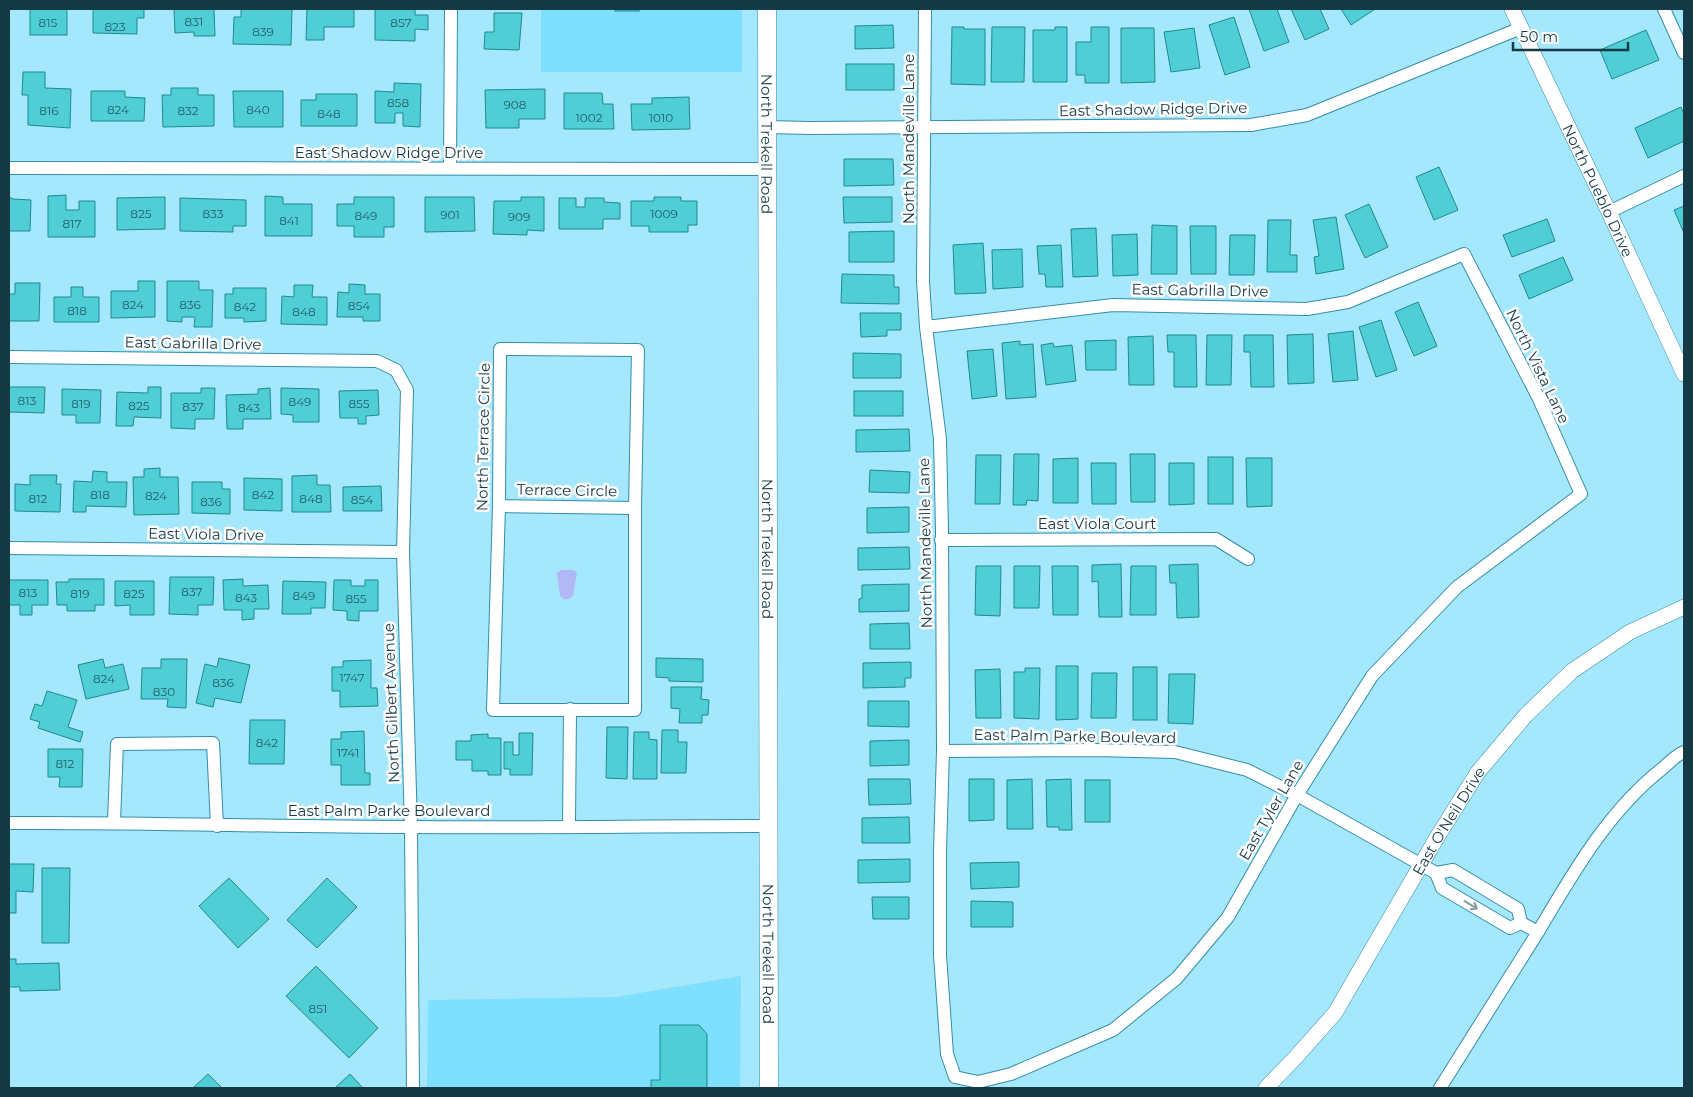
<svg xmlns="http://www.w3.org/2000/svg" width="1693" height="1097" font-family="Montserrat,sans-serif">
<rect width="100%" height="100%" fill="#a5e8fe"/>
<g fill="#7edffe">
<rect x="541" y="9" width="201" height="63"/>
<path d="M741 976 740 1088H427L428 1000 616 997Z"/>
</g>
<path fill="#b2b7f5" d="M561 570H573L577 572 573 596 569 599H564L560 596 557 573Z"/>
<g fill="#50ced6" stroke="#1d8990">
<rect x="30" y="9" width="37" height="26"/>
<path d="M93 9H144V18H137V34L93 33Z"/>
<path d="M174 9H214L215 36H194V32L175 33Z"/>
<path d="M241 9H292L291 45 233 44 234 17H241Z"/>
<path d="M307 9H354V27H324V40H306Z"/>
<path d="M375 9H415V15H428V30L415 29V41L375 40Z"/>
<rect x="615" y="9" width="24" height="2"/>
<path d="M1249 9H1277L1289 42 1264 51Z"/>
<path d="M1291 9H1320L1329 29 1305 40Z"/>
<path d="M1341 9H1375L1351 25Z"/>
<path d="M494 13H522L519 50 484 49 485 32H494Z"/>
<path d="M1234 17 1250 67 1225 75 1209 25Z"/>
<path d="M893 25 894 48 855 49V26Z"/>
<path d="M952 27H964V29H985V85L951 84Z"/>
<path d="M992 27H1025L1024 82H991Z"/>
<path d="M1055 27H1067V82H1033V30H1055Z"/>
<path d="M1091 27H1109V83H1085V75H1076V42H1091Z"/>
<path d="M1121 28H1154L1155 82 1121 83Z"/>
<path d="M1194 28 1200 68 1171 72 1164 32Z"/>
<path d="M1646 30 1659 60 1612 79 1600 50Z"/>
<rect x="846" y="64" width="48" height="26"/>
<path d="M23 72H45V88L71 89 70 128 28 125V95H22Z"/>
<path d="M394 83 421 84 420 127 403 126V113H395V123H375V91L394 92Z"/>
<path d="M171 88H198V95H214V126L163 127 162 95H171Z"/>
<path d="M545 89V119H519V128H486L485 90Z"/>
<path d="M91 91H125V97L145 98 144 121H91Z"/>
<path d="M233 91H283V127H234Z"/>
<path d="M564 93H602L603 104H613L614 129H564Z"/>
<path d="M316 94H357V126H301V100H316Z"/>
<path d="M689 97 690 129 632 130 631 104H652V98Z"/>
<path d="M1681 107 1684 114V141L1648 158 1635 128Z"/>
<path d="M844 159H893L894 185 844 186Z"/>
<path d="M1439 167 1458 210 1434 220 1416 177Z"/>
<path d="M66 195V210H79V201H95V237H48V196Z"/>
<path d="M265 196 283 197V204H312V236H265Z"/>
<path d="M165 197V229L117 230V198Z"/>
<path d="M354 197H394V227H384V237H354V226H337V204H354Z"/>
<path d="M425 197H474L475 231 425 232Z"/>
<path d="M521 197H544V231L527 230V235L493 234 494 201H521Z"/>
<path d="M654 197H681V201H697V225H688V232H649V226H631V201H654Z"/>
<path d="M843 197H892V222L844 223Z"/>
<path d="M9 198H12V199L31 200 30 231H9Z"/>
<path d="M180 198 246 200V226H233V232L180 231Z"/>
<path d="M559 198H576V207H585V198H604V202L620 203V219H603V229H559Z"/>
<path d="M1369 204 1388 247 1365 258 1345 215Z"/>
<path d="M1684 206V233L1674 210Z"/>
<path d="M1336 217 1344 269 1316 274 1314 257 1319 256 1313 220Z"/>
<path d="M1547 219 1555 241 1512 257 1503 235Z"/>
<path d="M1268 220H1291L1290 255H1297V272H1267Z"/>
<path d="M1152 225 1177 226V274H1151Z"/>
<path d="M1190 226H1216V274H1191Z"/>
<path d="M1096 228 1098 276 1073 277 1071 229Z"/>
<path d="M894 231V262H849V232Z"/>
<path d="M1137 234 1138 275 1113 276 1112 235Z"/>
<path d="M1230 235H1255L1254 275H1229Z"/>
<path d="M983 243 986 293 955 294 953 245Z"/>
<path d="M1061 245 1063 287H1046L1045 274H1039L1037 246Z"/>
<path d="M1022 249 1023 287 993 289 992 250Z"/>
<path d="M1563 257 1573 280 1529 299 1519 275Z"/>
<path d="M842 274 894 275V287H899V304L841 303Z"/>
<path d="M138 281H155V317L111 318V291H138Z"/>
<path d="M167 281H199V290H213L212 327H194L195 317H182V322L167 321Z"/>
<path d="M15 283H40L39 321H9V294H15Z"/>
<path d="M349 284 365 285V294H380V321H363V317H337L338 292 349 293Z"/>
<path d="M294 285H313L312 297H327V325L281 324 282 296 294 297Z"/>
<path d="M71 287H83V297H99V322H54V297H71Z"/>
<path d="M233 288H266V321L244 322V318H225V294H233Z"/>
<path d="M1418 302 1437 346 1414 356 1395 312Z"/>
<path d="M860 313H901V330H887V336L861 337Z"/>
<path d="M1381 320 1397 370 1376 377 1359 327Z"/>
<path d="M1353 331 1358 380 1333 382 1328 334Z"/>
<path d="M1313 334 1314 383 1288 384 1287 335Z"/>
<path d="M1167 335H1196L1197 387H1174V352H1168Z"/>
<path d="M1207 335H1232L1231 385H1206Z"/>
<path d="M1244 335H1273L1274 387H1251L1250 352H1244Z"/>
<path d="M1153 336 1154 385H1129L1128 337Z"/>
<path d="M1116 340V370H1086L1085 341Z"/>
<path d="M1020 341V345L1033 344 1036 397 1006 399 1002 343Z"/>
<path d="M1053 343 1054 347 1072 345 1076 381 1046 385 1041 345Z"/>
<path d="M993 349 997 396 972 399 967 351Z"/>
<path d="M853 353 901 354V378H853Z"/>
<path d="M9 387H45L44 413 9 412Z"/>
<path d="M148 387H161V418L134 417 133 426H116L117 392 148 393Z"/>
<path d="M201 388H215L214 419H195V429L171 428V393H201Z"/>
<path d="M270 388 271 419H243V429H227L226 395 258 394V389Z"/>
<path d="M281 388 319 389V422H293V415L281 414Z"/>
<path d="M62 389 101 390 100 423H76V415H62Z"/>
<path d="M378 390 379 415 366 416V424H358V418H340L339 391Z"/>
<rect x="854" y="391" width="49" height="25"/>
<path d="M909 429 910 451 856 452V430Z"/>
<path d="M1014 454H1039L1038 501 1027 500 1026 505H1013Z"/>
<path d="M1130 454H1155V502H1131Z"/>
<path d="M976 455H1001L1000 504H975Z"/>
<rect x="1208" y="457" width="25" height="47"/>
<path d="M1078 458V503H1053V459Z"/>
<path d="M1246 458H1272V506L1247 507Z"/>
<path d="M1091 463H1116V504H1092Z"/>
<path d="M1169 463H1194V504L1169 505Z"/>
<path d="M160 468V477H178L179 514 134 515 133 477H144V469Z"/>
<path d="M870 470 910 472 909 493 869 492Z"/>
<path d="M93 471 107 472V482H127L126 507 86 506V512H73L74 481 92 482Z"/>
<path d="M30 475H57L56 484H61L60 512 15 511V484L30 485Z"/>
<path d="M317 475V485H330L331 512H292V476Z"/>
<path d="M244 478 282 479V511L244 510Z"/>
<path d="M192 482H222V489H230V514L192 513Z"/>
<path d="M381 486 382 511H343V487Z"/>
<path d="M909 507V532L867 533V508Z"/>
<path d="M909 547 910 569 858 570V548Z"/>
<path d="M1121 564 1122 617H1099L1098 581 1092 582V565Z"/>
<path d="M1198 564 1199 617 1177 618 1176 583H1170L1169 565Z"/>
<path d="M976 566H1001L1000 616 975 615Z"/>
<path d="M1014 566H1040L1039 608H1014Z"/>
<path d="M1052 566H1078V615H1053Z"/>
<path d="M1131 566H1156V615H1130Z"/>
<path d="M170 577H214L213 605H198V615L169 614Z"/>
<path d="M69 579H104V605H95V611H67V605H57L56 582H69Z"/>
<path d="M243 579V586L268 585 269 609H254V619L242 620V610H224L223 580Z"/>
<path d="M9 580H48V605H32V615H20V605H9Z"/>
<path d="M334 580H351V586H365V580H378V611H359V621L347 620V611L333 610Z"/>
<path d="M115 581H154V615H130V605L115 606Z"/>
<path d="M283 581 326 582 325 608H311V614H282Z"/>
<path d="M909 584V611L859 612V599L862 598V585Z"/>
<path d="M909 623 910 649H870V624Z"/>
<path d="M219 658 250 665 241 703 215 698 213 707 196 703 205 664 217 667Z"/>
<path d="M656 658 703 659V682L669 681V678L656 677Z"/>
<path d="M103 659 105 668 123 664 129 689 86 699 78 665Z"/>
<path d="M161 659H187L186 708 167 707 168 699H141L142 668H161Z"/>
<path d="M371 660V688H377L378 706 340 707V691H332V667H343V661Z"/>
<path d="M911 662V678H905V687L863 688V663Z"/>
<path d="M1056 666H1078V719L1056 720Z"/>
<rect x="1133" y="667" width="24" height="53"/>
<path d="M1025 668H1040L1039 719 1014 718V672H1025Z"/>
<path d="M1000 669 1001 718H976L975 670Z"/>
<path d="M1092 673H1117L1116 718H1091Z"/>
<path d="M1169 674H1195L1193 724 1168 723Z"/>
<path d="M671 687H702L701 699 709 700 708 715H702V723H679L680 709 671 708Z"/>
<path d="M47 691 77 700 68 727 83 732 80 742 38 728 40 722 30 719 35 704 42 706Z"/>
<path d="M868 701H909V727L868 726Z"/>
<path d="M250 720H285L284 764H249Z"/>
<path d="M607 727H628L627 779 606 778Z"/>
<path d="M662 730H678V742H687L686 773H661Z"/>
<path d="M364 731 365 773H370V785H341V765H331V739H341V732Z"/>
<path d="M634 732H649V739L657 740V779H633Z"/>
<path d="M519 733H533L532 775H510V769H504V742H513V755H519Z"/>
<path d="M488 734V738H501V775H488V771H472V760H456V741H471V735Z"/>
<path d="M909 740V765L870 766V741Z"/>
<path d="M48 749H83L82 787H59L60 777H48Z"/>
<path d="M868 779H910L911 804 869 805Z"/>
<path d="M969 779H994V820L969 821Z"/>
<path d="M1032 779 1033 829H1007V780Z"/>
<path d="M1071 779 1072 830H1059V827H1047L1046 780Z"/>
<rect x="1085" y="780" width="25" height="42"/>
<path d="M909 817 910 843H862V818Z"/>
<path d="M910 859V882L858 883V860Z"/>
<path d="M1019 862V887L971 889 970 863Z"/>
<path d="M9 864H34L33 892 16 891V913H9Z"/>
<path d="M42 868H70L69 943H42Z"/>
<path d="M229 878 269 919 238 948 199 906Z"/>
<path d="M327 878 357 907 317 948 287 920Z"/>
<path d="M872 897H909V919H873Z"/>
<path d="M971 901 1013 902V927H971Z"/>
<path d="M9 959H16V964L59 963 60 990 20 991V987H9Z"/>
<path d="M316 966 378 1028 349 1058 286 996Z"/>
<path d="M660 1025H699L707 1034V1088H651V1080H660Z"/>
<path d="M208 1074 222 1088H193Z"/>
<path d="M350 1074 363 1088H335Z"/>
</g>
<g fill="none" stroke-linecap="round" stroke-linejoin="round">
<defs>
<g id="minor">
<path d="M925 9 923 281 926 327 940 439 942 531 943 751 940 851V955L947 1054 955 1077 978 1082 1011 1074 1113 1030 1177 978 1228 917 1297 795 1372 676 1457 587 1581 494 1539 399 1464 254 1348 302 1307 309 1113 305 926 327"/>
<path d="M1664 9 1684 53"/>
<path d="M767 127 810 128 1251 125 1307 115 1521 28"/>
<path d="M9 168 768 169"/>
<path d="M450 168 451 9"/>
<path d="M1609 212 1684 176"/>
<path d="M500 349 638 350 635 508V710H493L499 506Z"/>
<path d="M9 357 377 361 396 370 407 390 403 552 411 827 413 1088"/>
<path d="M499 506 635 508"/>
<path d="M941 540 1216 539 1248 559"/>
<path d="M9 548 403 552"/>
<path d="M943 751 1095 750 1175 752 1247 770 1297 795 1436 873 1453 870 1518 909 1521 923 1510 928 1442 888 1436 873"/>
<path d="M114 822 117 744 213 743 217 826"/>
<path d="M9 823C143 822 276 827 410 827 530 828 650 826 769 826"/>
<path d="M569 826 570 709"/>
<path d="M1521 923 1538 932C1573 873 1608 811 1663 768 1669 763 1676 755 1684 752"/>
<path d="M1440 1088 1538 932"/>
</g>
<g id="tertiary">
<path id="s1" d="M1512 9 1609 212 1684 374"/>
<path id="s2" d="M1266 1088 1295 1058 1335 1013 1436 839 1478 772 1526 715 1572 671 1630 632 1684 607"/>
</g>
<g id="secondary">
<path id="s3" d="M767 9 769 1088"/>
</g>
</defs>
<use href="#minor" stroke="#338da7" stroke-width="14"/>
<use href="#tertiary" stroke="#338da7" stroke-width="16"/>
<use href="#secondary" stroke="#338da7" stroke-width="19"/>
<use href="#minor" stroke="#fff" stroke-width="12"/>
<use href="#tertiary" stroke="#fff" stroke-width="15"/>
<use href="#secondary" stroke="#fff" stroke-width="18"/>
</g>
<defs><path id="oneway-shaft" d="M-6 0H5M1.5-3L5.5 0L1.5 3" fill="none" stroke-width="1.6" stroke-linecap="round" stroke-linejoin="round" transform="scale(1.25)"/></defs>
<use stroke="#8a9ca2" href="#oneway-shaft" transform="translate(1471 905) rotate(31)"/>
<g text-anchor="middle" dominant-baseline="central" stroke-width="5" stroke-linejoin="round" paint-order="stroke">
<g font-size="12" fill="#245e69">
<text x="194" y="21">831</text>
<text x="48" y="22">815</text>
<text x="401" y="22">857</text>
<text x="115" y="26">823</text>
<text x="263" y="31">839</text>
<text x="398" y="102">858</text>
<text x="515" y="104">908</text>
<text x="118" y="109">824</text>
<text x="258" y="109">840</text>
<text x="49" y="110">816</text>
<text x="188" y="110">832</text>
<text x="329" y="113">848</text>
<text x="589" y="117">1002</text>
<text x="661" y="117">1010</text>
<text x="141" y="213">825</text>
<text x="213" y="213">833</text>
<text x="664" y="213">1009</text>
<text x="450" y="214">901</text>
<text x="366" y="215">849</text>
<text x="519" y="216">909</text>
<text x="289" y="220">841</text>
<text x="72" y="223">817</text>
<text x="133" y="304">824</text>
<text x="190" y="304">836</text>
<text x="359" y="305">854</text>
<text x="245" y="306">842</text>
<text x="77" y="310">818</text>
<text x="304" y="311">848</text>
<text x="27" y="400">813</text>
<text x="300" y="401">849</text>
<text x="81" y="403">819</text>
<text x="359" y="403">855</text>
<text x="139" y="405">825</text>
<text x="193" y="406">837</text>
<text x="249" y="407">843</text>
<text x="100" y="494">818</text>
<text x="263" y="494">842</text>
<text x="156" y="495">824</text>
<text x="38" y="498">812</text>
<text x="311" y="498">848</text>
<text x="362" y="499">854</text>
<text x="211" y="501">836</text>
<text x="192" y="591">837</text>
<text x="28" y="592">813</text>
<text x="80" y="593">819</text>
<text x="134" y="593">825</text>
<text x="304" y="595">849</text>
<text x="246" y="597">843</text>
<text x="356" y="598">855</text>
<text x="352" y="677">1747</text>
<text x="104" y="678">824</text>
<text x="223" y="682">836</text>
<text x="164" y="691">830</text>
<text x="267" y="742">842</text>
<text x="348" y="752">1741</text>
<text x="65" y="763">812</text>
<text x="318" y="1008">851</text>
</g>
<g font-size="15" fill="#153945" stroke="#fdfdfd">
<text transform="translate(1153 109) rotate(-1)">East Shadow Ridge Drive</text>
<text transform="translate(908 139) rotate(-90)">North Mandeville Lane</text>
<text stroke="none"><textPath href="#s3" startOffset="135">North Trekell Road</textPath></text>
<text x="389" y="152">East Shadow Ridge Drive</text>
<text stroke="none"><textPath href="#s1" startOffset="201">North Pueblo Drive</textPath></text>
<text transform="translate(1200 290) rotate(1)">East Gabrilla Drive</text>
<text transform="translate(193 343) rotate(1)">East Gabrilla Drive</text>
<text transform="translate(1538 366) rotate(64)">North Vista Lane</text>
<text transform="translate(483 437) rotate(-89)">North Terrace Circle</text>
<text transform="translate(567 490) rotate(1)">Terrace Circle</text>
<text x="1097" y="523">East Viola Court</text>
<text transform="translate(206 534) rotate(1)">East Viola Drive</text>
<text transform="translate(925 543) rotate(-91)">North Mandeville Lane</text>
<text stroke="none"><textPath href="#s3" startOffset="540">North Trekell Road</textPath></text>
<text transform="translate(391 703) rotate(-92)">North Gilbert Avenue</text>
<text transform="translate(1075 736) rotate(1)">East Palm Parke Boulevard</text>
<text x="389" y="810">East Palm Parke Boulevard</text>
<text transform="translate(1271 810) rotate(-60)">East Tyler Lane</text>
<text stroke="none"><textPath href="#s2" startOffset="325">East O'Neil Drive</textPath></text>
<text stroke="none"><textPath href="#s3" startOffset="945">North Trekell Road</textPath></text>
</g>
</g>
<rect width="1693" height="1097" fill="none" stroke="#153945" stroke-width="20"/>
<path d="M1513 42v8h115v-8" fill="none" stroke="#153945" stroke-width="2.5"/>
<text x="1520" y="42" font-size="15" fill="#153945" stroke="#fdfdfd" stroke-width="4" paint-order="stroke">50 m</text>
</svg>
